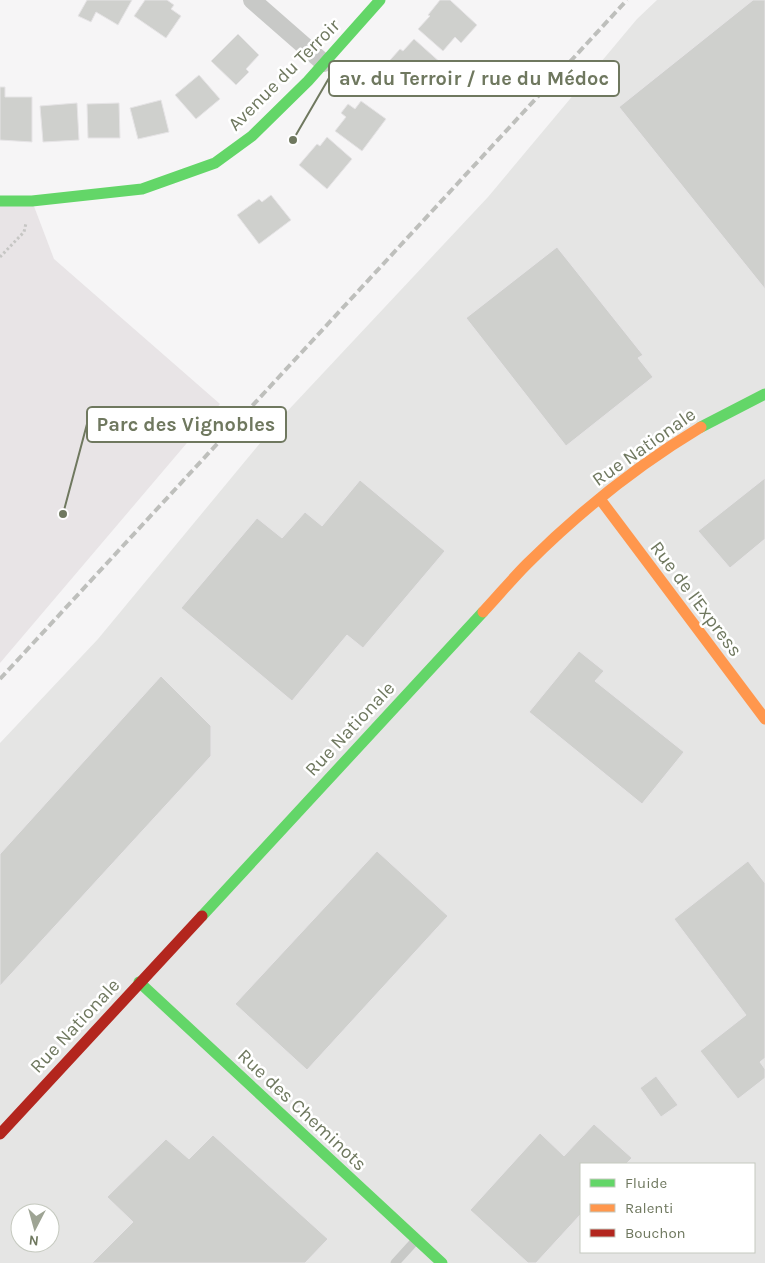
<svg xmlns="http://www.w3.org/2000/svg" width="765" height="1263" font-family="Karla,sans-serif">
<rect width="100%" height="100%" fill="#f6f5f6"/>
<path fill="#e5e5e4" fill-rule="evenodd" d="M657 0H765V1263H0V743L98 639 280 419 488 197 637 19ZM581 1164H754V1252H581ZM20 1213H50V1243H20Z"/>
<path fill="#e8e4e6" d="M0 201H32L54 259 220 404 0 663Z"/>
<g fill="#cfd0cd" stroke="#e6e4e6">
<path d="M87 0H132L118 25 96 12 91 22 78 16Z"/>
<path d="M145 0H167L174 5 171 9 181 16 166 38 134 16Z"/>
<path d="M440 0H450L477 25 461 43 455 37 443 51 418 29 430 16 428 15Z"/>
<path d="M753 0H765V289L619 107Z"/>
<path d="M238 34 259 55 246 69 249 72 236 85 211 61Z"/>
<path d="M414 39 442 64 414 95 383 68 400 49 403 51Z"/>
<path d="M199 75 220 99 196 119 175 95Z"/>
<path d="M0 87H5V97H32V142L0 140Z"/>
<path d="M161 100 169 132 138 139 130 108Z"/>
<path d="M361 101 386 119 362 151 335 131 346 117 341 113 348 104 355 109Z"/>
<path d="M77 103 79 140 43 142 40 106Z"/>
<path d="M119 103 120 138H88L87 104Z"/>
<path d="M327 137 352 159 327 189 299 165 317 144 320 146Z"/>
<path d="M271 195 291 220 259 244 237 215 259 199 262 202Z"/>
<path d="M557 247 643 355 638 358 653 377 566 446 466 318Z"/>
<path d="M765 478V539L730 568 698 531Z"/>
<path d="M360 480 445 551 363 648 347 635 292 701 181 608 257 518 282 538 305 512 322 526Z"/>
<path d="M579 651 604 671 595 681 684 752 642 804 529 712Z"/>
<path d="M161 676 211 726V756L0 986V854Z"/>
<path d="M377 851 448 916 307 1070 235 1004Z"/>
<path d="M748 861 765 883V1058L760 1062 765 1069V1078L738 1099 700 1051 746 1015 674 919Z"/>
<path d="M656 1076 678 1105 661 1117 640 1088Z"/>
<path d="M594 1124 632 1158 626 1164H581V1214L536 1263H528L470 1210 540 1133 564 1156Z"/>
<path d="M213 1135 328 1239 305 1263H92L133 1222 107 1197 166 1139 189 1159Z"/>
</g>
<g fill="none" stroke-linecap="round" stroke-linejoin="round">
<path stroke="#c6c6c4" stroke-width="3" stroke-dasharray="2.5 2.5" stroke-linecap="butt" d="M0 257 24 232 26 223"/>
<path stroke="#c8c9c7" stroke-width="9" d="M395 1263 415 1241"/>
<path stroke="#c8c9c7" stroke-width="18" d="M252 0 324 63"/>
<g stroke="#63d668" stroke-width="11">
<path d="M0 201H32L142 189 215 163 252 136 308 81 380 0"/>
<path d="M701 427 765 394"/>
<path d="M202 916 483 612"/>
<path d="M139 982 442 1263"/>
</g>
<g stroke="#ff974d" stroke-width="11">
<path d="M600 499 765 719"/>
<path d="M483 612C498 596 512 579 527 564 579 512 638 465 701 427"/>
</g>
<path stroke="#b3261e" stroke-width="11" d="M0 1134 202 916"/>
<path stroke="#bebfbc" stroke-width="4" stroke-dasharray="8 4" stroke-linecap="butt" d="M0 679 627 0"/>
</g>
<g text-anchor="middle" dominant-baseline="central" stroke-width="5" stroke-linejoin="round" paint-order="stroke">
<g font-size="19" fill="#6f785f" stroke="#fff">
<text transform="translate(284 75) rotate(-45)">Avenue du Terroir</text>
<text transform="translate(644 447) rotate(-35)">Rue Nationale</text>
<text transform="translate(696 599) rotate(53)">Rue de l'Express</text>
<text transform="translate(350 729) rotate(-47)">Rue Nationale</text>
<text transform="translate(75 1026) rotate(-47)">Rue Nationale</text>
<text transform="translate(302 1110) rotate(43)">Rue des Cheminots</text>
</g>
</g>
<path fill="none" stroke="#6f785f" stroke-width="2" d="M293 140L329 78M63 514L87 424"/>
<g fill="#6f785f" stroke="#fff" stroke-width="2">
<circle cx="293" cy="140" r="5"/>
<circle cx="63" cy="514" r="5"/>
</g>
<g fill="#fff" stroke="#6f785f" stroke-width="2">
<rect x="329" y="61" width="290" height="35" rx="5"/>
<rect x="87" y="407" width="199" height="35" rx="5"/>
</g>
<g font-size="20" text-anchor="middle" font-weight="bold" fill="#6f785f">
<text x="474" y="85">av. du Terroir / rue du Médoc</text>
<text x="186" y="431">Parc des Vignobles</text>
</g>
<rect x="580" y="1163" width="175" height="90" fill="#ffffff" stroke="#c5c9bf"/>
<rect x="590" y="1179" width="25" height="8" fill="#63d668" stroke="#c5c9bf"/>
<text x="625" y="1188" font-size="15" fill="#6f785f">Fluide</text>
<rect x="590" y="1204" width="25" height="8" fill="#ff974d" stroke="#c5c9bf"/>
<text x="625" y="1213" font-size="15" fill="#6f785f">Ralenti</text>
<rect x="590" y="1229" width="25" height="8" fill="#b3261e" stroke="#c5c9bf"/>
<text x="625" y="1238" font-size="15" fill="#6f785f">Bouchon</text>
<g transform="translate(35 1228) rotate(186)"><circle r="24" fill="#ffffff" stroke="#c5c9bf"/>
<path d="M0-4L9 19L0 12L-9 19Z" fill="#9ea494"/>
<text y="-8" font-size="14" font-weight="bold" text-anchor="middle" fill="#6f785f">N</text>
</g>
</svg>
